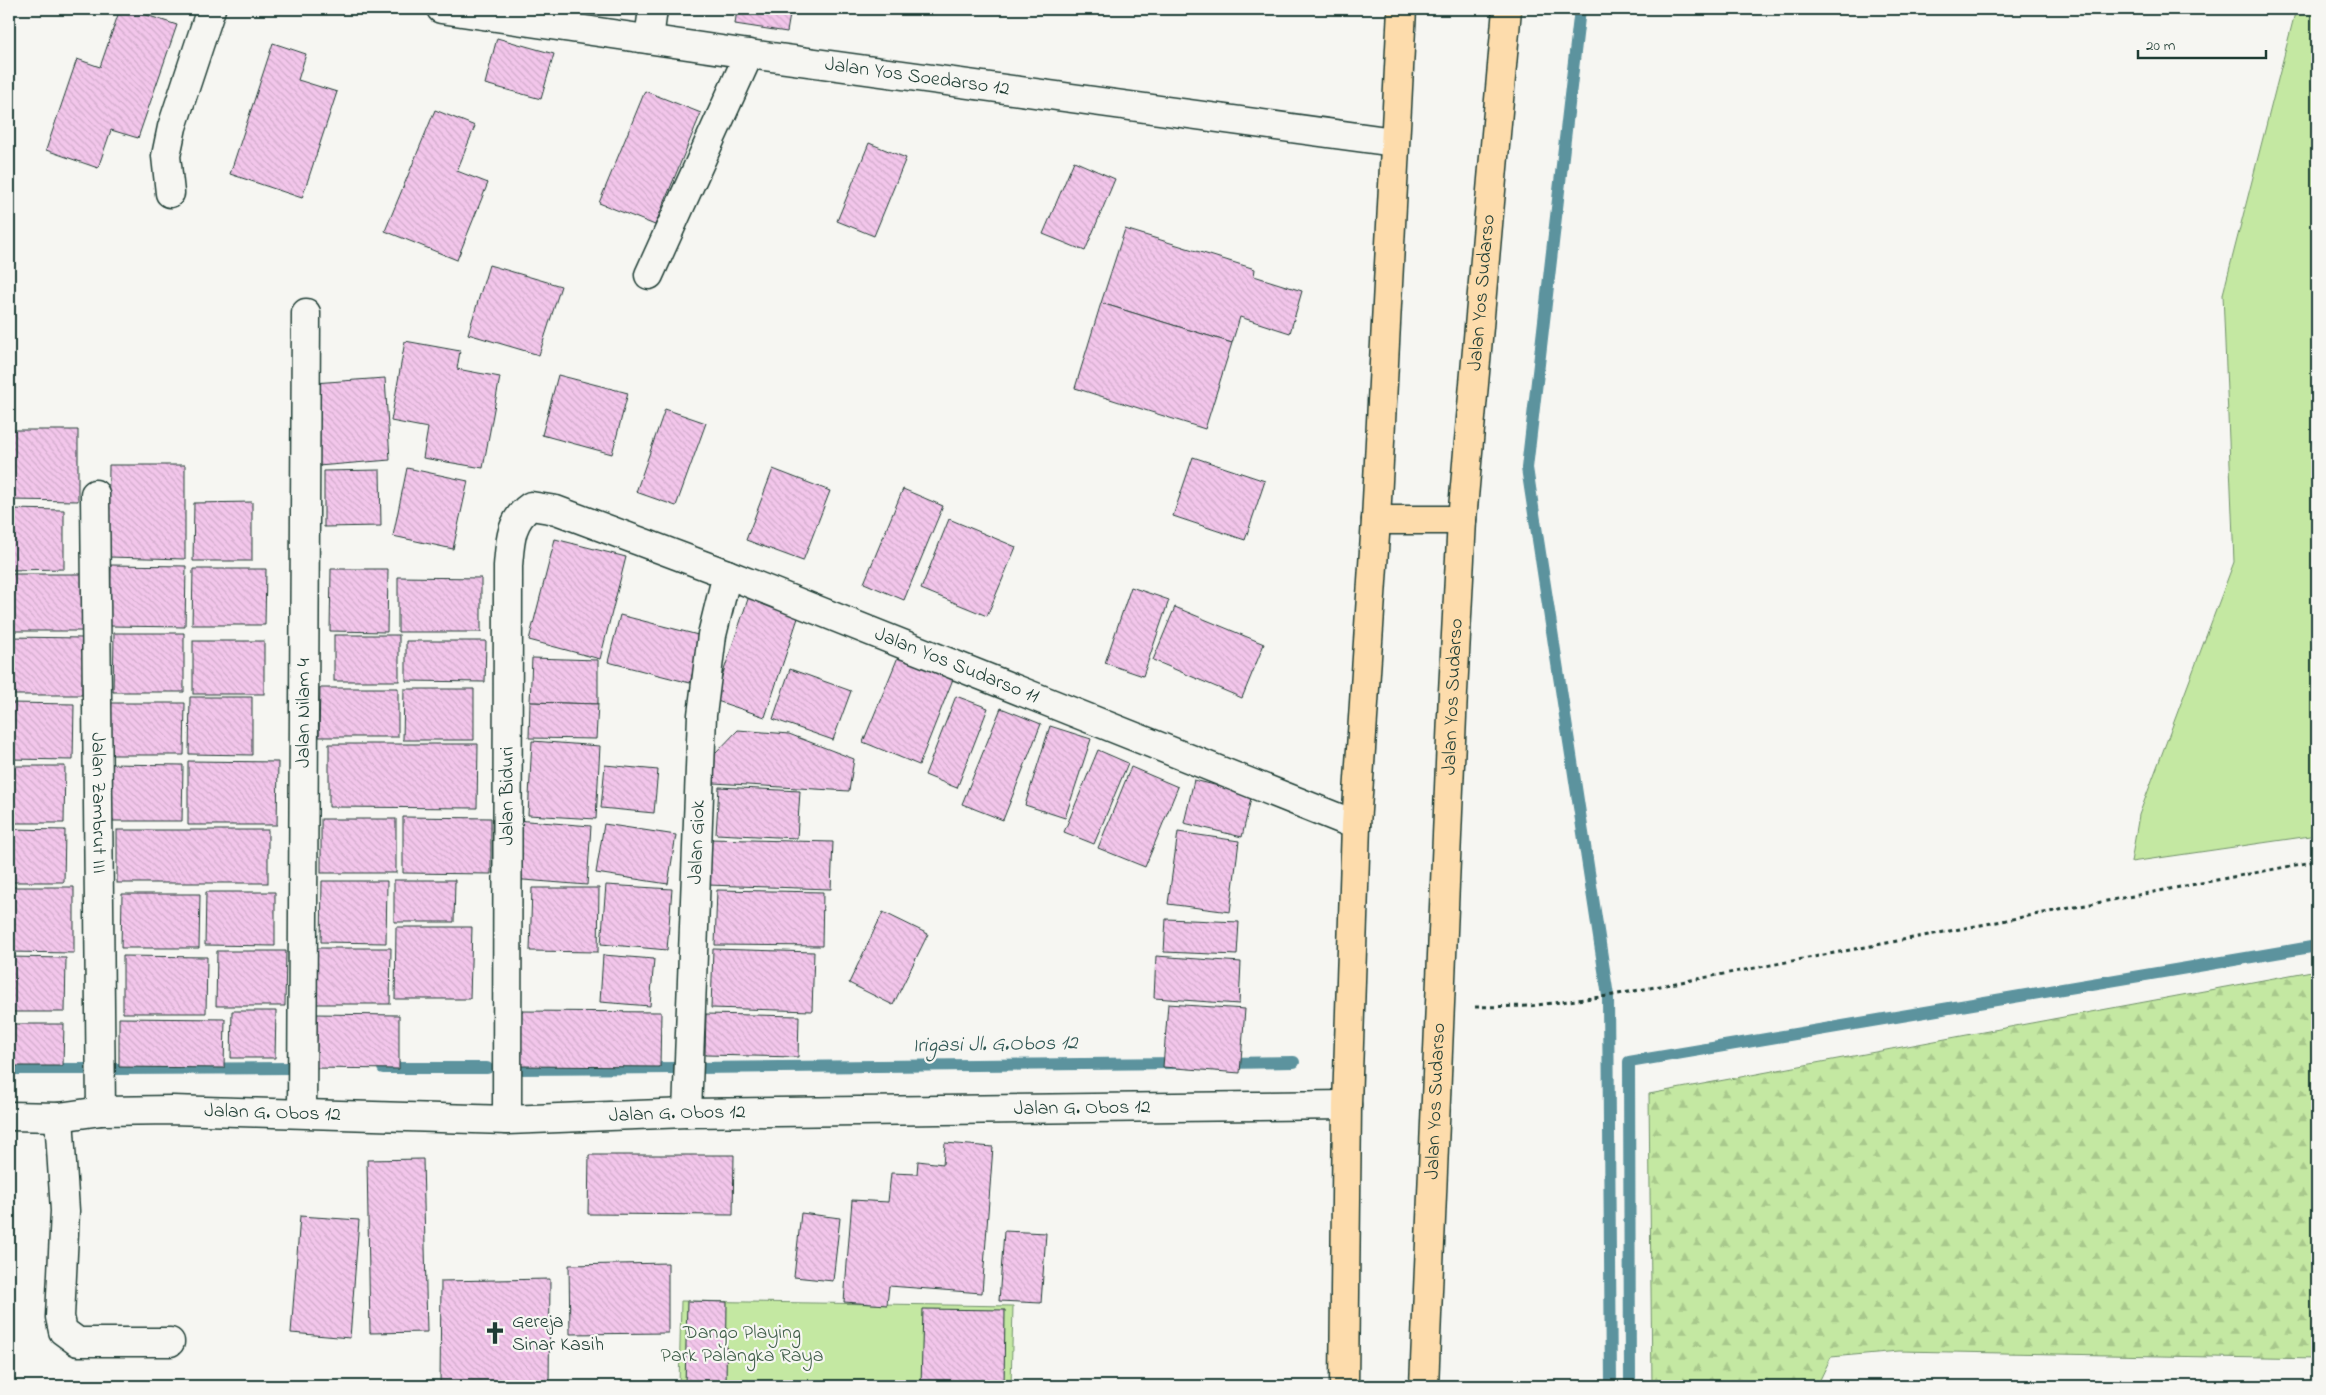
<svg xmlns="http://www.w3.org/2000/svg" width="2326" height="1395" font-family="'Indie Flower',sans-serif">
<defs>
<pattern id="forest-firs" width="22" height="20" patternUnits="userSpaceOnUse" patternTransform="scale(1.25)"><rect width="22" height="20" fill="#c4e8a2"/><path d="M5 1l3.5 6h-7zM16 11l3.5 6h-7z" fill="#a8c88c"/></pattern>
<pattern id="building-back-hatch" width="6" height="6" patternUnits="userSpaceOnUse" patternTransform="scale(1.25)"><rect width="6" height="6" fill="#f3c6eb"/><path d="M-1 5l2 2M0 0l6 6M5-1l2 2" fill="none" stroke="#d0abca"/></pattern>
</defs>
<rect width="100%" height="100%" fill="#f6f6f2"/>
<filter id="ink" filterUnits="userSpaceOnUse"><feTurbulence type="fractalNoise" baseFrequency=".02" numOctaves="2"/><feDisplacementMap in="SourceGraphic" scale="10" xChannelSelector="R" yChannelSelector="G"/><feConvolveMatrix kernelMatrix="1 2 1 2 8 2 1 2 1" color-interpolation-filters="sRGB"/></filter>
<g filter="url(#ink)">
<g fill="#c4e8a2" stroke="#72926b">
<path d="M2296 9H2317V835L2131 862 2139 815 2234 562 2223 294Z"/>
<path d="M681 1301 1013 1306 1011 1386H679Z"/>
</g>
<path fill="url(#forest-firs)" stroke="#72926b" d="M2317 970V1359L1899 1351 1831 1357 1817 1386H1652L1649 1094Z"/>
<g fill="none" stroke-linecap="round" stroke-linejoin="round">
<g stroke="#5c939e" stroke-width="12">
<path d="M1580 9 1527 468 1608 996 1611 1386"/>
<path d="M1225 1063 1294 1062"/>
<path d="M383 1068H487"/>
<path d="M695 1068 1180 1063"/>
<path d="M9 1069H95"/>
<path d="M111 1069 294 1068"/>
<path d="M512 1069 677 1068"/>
<path d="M1630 1386 1629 1062 2317 946"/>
</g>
</g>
<g fill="url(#building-back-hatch)" stroke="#1f3d34">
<path d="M120 9H128L177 25 138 138 111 130 98 168 46 150 77 59 100 67Z"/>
<path d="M737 9H791L787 32 735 24Z"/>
<path d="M497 38 554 54 541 99 485 84Z"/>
<path d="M273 43 306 54 298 80 337 92 302 198 230 174Z"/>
<path d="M645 91 701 113 655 225 599 203Z"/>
<path d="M435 110 475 126 457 171 488 183 457 260 385 231Z"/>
<path d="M869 143 906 158 874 236 837 221Z"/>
<path d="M1074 161 1115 179 1085 251 1043 234Z"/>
<path d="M1125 229 1255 269 1254 276 1302 291 1290 333 1240 317 1232 343 1101 303Z"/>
<path d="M489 265 561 286 539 355 468 334Z"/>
<path d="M1101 303 1232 343 1205 429 1075 388Z"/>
<path d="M405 341 460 351 457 369 500 377 483 468 423 458 428 428 391 421Z"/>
<path d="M558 375 628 393 612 454 542 435Z"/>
<path d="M385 378 390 460 318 466 313 383Z"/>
<path d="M665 409 706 423 676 506 636 492Z"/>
<path d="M9 430H78V501L9 500Z"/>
<path d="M1193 457 1265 481 1245 540 1173 516Z"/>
<path d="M109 465H185V559L108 557Z"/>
<path d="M407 468 468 481 453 549 393 536Z"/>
<path d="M773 469 830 491 803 561 746 540Z"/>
<path d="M380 470 381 526 324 527V471Z"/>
<path d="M903 489 943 506 904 600 864 583Z"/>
<path d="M252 502V561H193L194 503Z"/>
<path d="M9 509 64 510V569L9 570Z"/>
<path d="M949 519 1016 547 987 616 921 589Z"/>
<path d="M555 539 626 557 600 659 529 640Z"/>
<path d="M111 565 186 566 185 627 110 626Z"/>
<path d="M193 569H266L265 625H192Z"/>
<path d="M331 569H388L387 632 330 631Z"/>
<path d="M9 574H83L82 631H9Z"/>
<path d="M398 577 481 578V632H398Z"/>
<path d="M1131 587 1169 600 1143 676 1105 663Z"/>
<path d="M750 593 801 609 765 717 714 700Z"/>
<path d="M1175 607 1264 644 1242 698 1153 660Z"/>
<path d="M620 615 702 636 690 683 608 662Z"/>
<path d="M114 633H184V692H113Z"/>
<rect x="334" y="635" width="65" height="46"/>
<path d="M9 637 83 638 82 695H9Z"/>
<rect x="193" y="641" width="71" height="53"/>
<path d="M406 641H486L485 682 406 681Z"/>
<path d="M898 657 953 679 919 765 863 742Z"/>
<path d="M532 658 598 660V704L530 702Z"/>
<path d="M790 669 851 691 833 740 773 719Z"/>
<path d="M320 688H398V737H319Z"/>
<path d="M404 689H474V740H403Z"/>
<path d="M956 696 988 708 957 788 925 775Z"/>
<path d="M190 697H252V755L189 754Z"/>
<path d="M530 702 598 704 596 739 529 738Z"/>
<path d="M9 703 74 704 73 760 9 759Z"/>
<path d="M109 703H185L184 755H109Z"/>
<path d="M1001 708 1041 724 1003 820 962 804Z"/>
<path d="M1050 726 1091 739 1065 818 1025 805Z"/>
<path d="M738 730 789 734 854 759 849 791 714 783 715 754Z"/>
<path d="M532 741 600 746 596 819 528 815Z"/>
<path d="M329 744H478L477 808 329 807Z"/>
<path d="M1098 750 1128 763 1094 844 1064 832Z"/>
<path d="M188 761 278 762 277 825H188Z"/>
<path d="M108 764 183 765 182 821H108Z"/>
<path d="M605 765 658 770 654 813 601 808Z"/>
<path d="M9 766H65L64 823H9Z"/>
<path d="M1131 767 1178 787 1145 867 1098 848Z"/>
<path d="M1194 780 1252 794 1242 837 1184 823Z"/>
<path d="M719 787 800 791 797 838 716 834Z"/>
<path d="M403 817 491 818V874L403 873Z"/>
<rect x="321" y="819" width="75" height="54"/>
<path d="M515 820 591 826 587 885 511 879Z"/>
<path d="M604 824 676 835 668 884 596 873Z"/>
<path d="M9 829 65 830 64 882H9Z"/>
<rect x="117" y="830" width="151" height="53"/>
<path d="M1178 832 1239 841 1230 912 1168 904Z"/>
<path d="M709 839 833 842 831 889 707 885Z"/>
<path d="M394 880H455L454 922H394Z"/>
<path d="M322 881H387L386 943 321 942Z"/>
<path d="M606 885 672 889 667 950 601 944Z"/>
<path d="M9 887H74V953L9 952Z"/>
<path d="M532 888H599L598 952 530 951Z"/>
<path d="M717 890 823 892 822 946 715 945Z"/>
<path d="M206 892H275V946L205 945Z"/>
<path d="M122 894H200L199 948H121Z"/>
<path d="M883 912 928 934 893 1005 849 983Z"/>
<path d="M1166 919 1239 922 1237 955 1164 952Z"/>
<path d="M396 927H472L470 999H395Z"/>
<path d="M317 948H391L390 1004H316Z"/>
<path d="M713 949 814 952 812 1011 711 1008Z"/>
<path d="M217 951H286L285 1006H216Z"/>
<path d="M603 955 654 959 650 1006 600 1002Z"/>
<path d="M123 956 207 957 206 1013H123Z"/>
<path d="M1156 956 1241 962 1239 1004 1154 998Z"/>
<path d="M9 957 66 958 65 1012H9Z"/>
<path d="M1168 1004 1245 1009 1240 1073 1163 1067Z"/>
<path d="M232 1011H276L275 1058H231Z"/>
<path d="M521 1011 661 1012 660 1067 520 1066Z"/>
<path d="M314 1014 399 1015V1069L313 1068Z"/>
<path d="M706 1014 799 1016 798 1057 705 1055Z"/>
<path d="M119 1018 225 1019 224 1068 119 1067Z"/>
<path d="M9 1024H64L63 1066H9Z"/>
<path d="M945 1143 993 1147 982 1293 889 1286 887 1305 844 1302 852 1200 888 1202 891 1173 917 1174 918 1161 943 1164Z"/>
<path d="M589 1155H734L733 1215 588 1214Z"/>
<path d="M423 1159 427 1332 370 1333 367 1160Z"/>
<path d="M801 1213 840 1218 833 1281 794 1277Z"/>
<path d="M300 1216 359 1220 350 1338 291 1333Z"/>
<path d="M1004 1231 1046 1233 1041 1303 999 1301Z"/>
<path d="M668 1263V1333L570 1334 569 1265Z"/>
<path d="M550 1279 549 1386H440L441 1281Z"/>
<path d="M687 1301 727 1302 726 1386H685Z"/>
<path d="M923 1309 1005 1310 1004 1386H921Z"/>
</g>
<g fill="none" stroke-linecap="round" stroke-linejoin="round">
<defs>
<g id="minor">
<path id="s1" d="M441 9 749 54 1394 142"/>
<path d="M649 39 653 9"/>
<path d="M170 193 166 156 172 127 211 9"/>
<path d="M649 275 749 54"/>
<path id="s2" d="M95 494 101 1111"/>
<path id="s3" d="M302 1113 306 313"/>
<path id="s4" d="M687 1113 702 715 712 635 727 574"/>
<path d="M59 1117 65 1211 60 1317 63 1331 78 1342H170"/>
<path id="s5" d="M507 1120 508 566C510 543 510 520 531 506L556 510 727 574 1356 825"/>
</g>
<g id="tertiary">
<path id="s6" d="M9 1116 59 1117 101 1111 172 1110 507 1120 687 1113 1347 1105"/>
</g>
<g id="primary">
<path d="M1376 520H1462"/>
<path d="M1344 1386 1347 1105 1356 825 1376 520 1402 9"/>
<path id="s7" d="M1424 1386 1453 692 1462 520 1507 9"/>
</g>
</defs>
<use href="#minor" stroke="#1f3d34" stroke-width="31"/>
<use href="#tertiary" stroke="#1f3d34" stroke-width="31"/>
<use href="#primary" stroke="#1f3d34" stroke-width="31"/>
<path stroke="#1f3d34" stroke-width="3" stroke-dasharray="4 4" stroke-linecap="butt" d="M1475 1007 1530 1006 1608 996 2317 861"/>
<use href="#minor" stroke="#f6f6f2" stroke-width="28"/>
<use href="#tertiary" stroke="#f6f6f2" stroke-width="28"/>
<use href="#primary" stroke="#fddcac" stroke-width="28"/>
</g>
</g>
<defs>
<symbol id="church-bare" viewBox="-9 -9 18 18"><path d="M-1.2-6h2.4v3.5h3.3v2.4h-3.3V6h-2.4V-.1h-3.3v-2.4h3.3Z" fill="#1f3d34" stroke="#f6f6f2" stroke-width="2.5" paint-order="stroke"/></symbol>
</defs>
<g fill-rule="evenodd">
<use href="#church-bare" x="479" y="1317" width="32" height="32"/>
</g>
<g text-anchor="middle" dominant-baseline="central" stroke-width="4.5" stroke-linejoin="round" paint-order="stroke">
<g font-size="20" fill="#1f3d34" stroke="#f6f6f2">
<text stroke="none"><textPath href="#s1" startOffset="481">Jalan Yos Soedarso 12</textPath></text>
<text stroke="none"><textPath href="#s7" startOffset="1095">Jalan Yos Sudarso</textPath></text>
<text stroke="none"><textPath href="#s5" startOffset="1076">Jalan Yos Sudarso 11</textPath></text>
<text stroke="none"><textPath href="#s7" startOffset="690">Jalan Yos Sudarso</textPath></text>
<text stroke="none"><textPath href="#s3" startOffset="400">Jalan Nilam 4</textPath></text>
<text stroke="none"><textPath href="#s5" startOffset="324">Jalan Biduri</textPath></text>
<text stroke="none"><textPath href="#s2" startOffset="309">Jalan Zambrut III</textPath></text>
<text stroke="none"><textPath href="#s4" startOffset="271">Jalan Giok</textPath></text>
<text stroke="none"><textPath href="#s7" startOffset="285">Jalan Yos Sudarso</textPath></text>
<text stroke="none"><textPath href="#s6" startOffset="1074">Jalan G. Obos 12</textPath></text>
<text stroke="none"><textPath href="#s6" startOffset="264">Jalan G. Obos 12</textPath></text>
<text stroke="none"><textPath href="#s6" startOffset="669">Jalan G. Obos 12</textPath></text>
</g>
<g font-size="20" fill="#1f3d34" stroke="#f6f6f2" text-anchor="start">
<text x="512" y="1322">Gereja<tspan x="512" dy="23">Sinar Kasih</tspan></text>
</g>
<g font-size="20" fill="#405f4a" stroke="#f6f6f2">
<text x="742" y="1333">Dango Playing<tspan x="742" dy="23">Park Palangka Raya</tspan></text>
</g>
<g font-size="21" font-style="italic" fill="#335a57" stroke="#f6f6f2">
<text transform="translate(995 1045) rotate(-1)">Irigasi Jl. G.Obos 12</text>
</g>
</g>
<rect width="2326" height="1395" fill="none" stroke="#f6f6f2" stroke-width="30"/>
<rect x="15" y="15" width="2296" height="1365" fill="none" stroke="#1f3d34" stroke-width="2" filter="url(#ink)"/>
<path d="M2138 50v8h128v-8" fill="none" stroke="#1f3d34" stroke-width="2.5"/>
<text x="2146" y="50" font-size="15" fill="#1f3d34" stroke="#f6f6f2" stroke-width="4" paint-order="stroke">20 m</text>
</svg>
